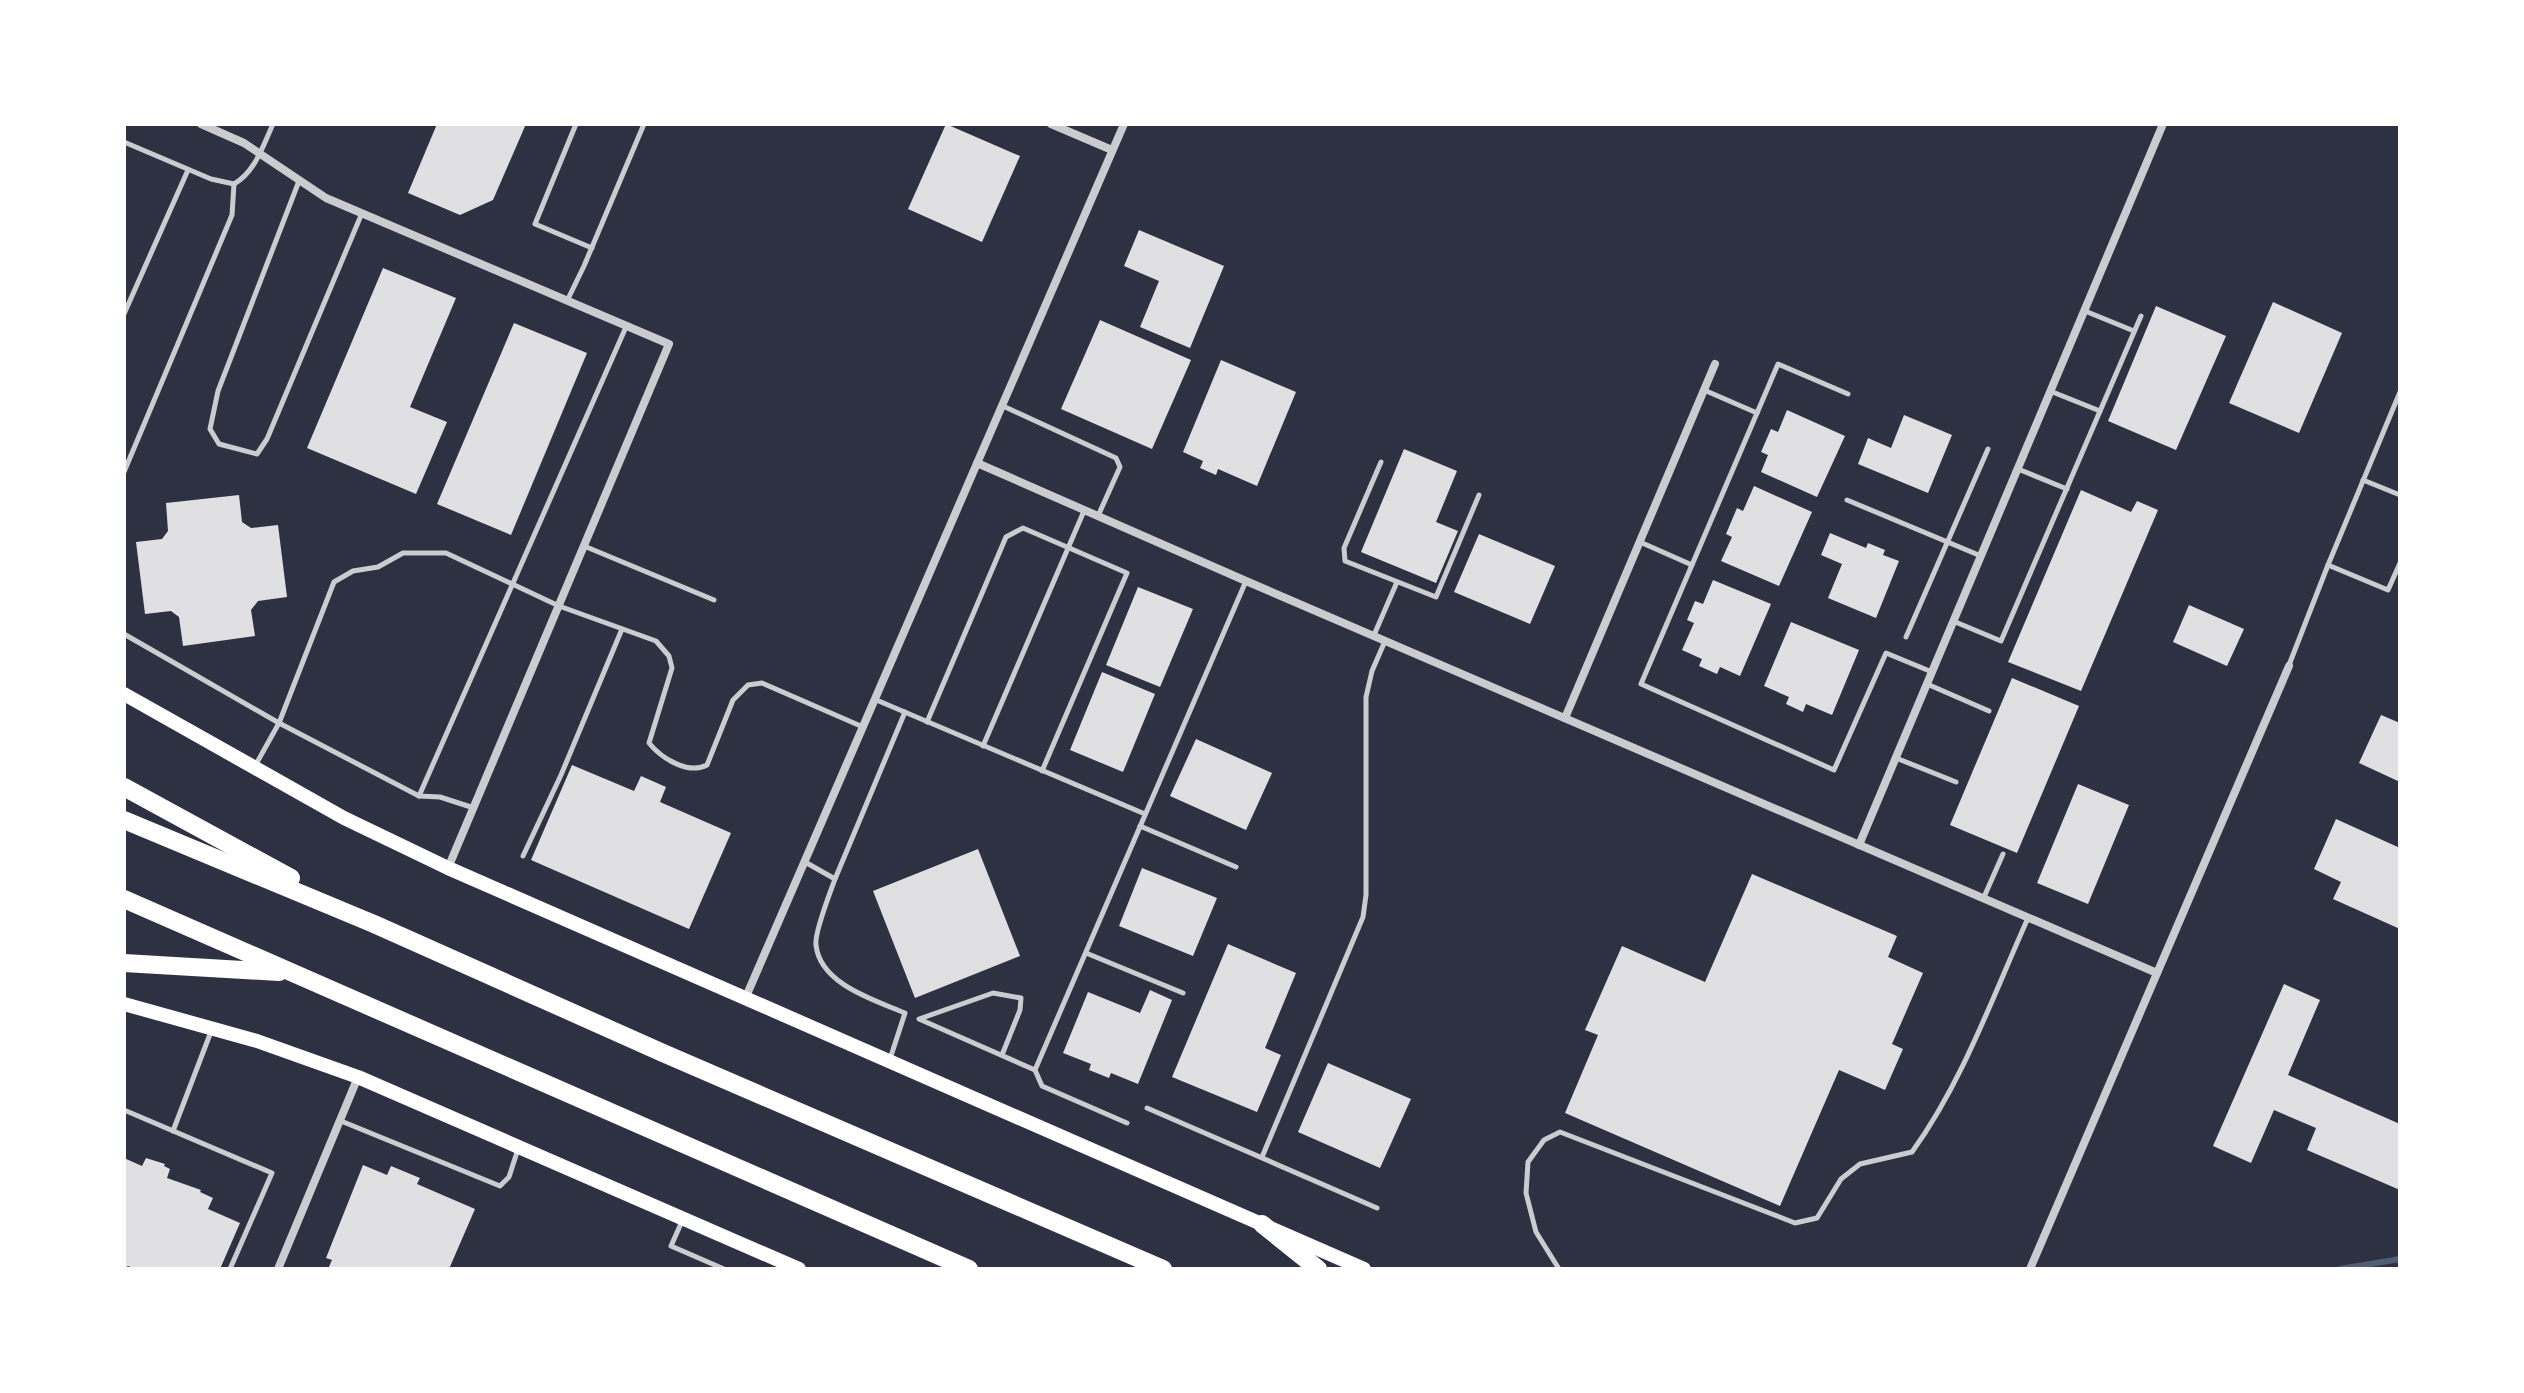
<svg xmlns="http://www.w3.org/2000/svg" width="2524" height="1393" font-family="'DM Sans',sans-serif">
<rect width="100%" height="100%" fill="#2d3142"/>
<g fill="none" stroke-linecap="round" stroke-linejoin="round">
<path stroke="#4f5d75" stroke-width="6" d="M2340 1269 2400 1259"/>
</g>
<g fill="#e0e0e3">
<path d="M437 124H526L493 200 460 215 408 193Z"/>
<path d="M946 124 1020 156 982 242 908 209Z"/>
<path d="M1139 230 1224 266 1190 348 1140 327 1159 281 1124 266Z"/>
<path d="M383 268 456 298 410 407 447 422 416 494 307 448Z"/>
<path d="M2273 302 2342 333 2299 433 2229 403Z"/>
<path d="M2156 306 2226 336 2176 450 2108 421Z"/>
<path d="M1100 320 1191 360 1152 449 1061 409Z"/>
<path d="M514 323 587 353 511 535 437 504Z"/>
<path d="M1221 360 1296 392 1257 486 1218 469 1216 475 1200 468 1203 461 1183 452Z"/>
<path d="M1787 410 1845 436 1817 497 1761 472 1768 455 1761 452 1771 429 1778 432Z"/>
<path d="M1904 415 1952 435 1928 493 1858 464 1868 438 1891 448Z"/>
<path d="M1404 449 1457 471 1436 522 1458 531 1436 583 1361 552Z"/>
<path d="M1754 486 1812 512 1779 586 1721 561 1732 537 1726 534 1737 508 1743 511Z"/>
<path d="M2081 490 2131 512 2137 501 2158 510 2081 691 2008 662Z"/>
<path d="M239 495 242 522 251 528 278 525 287 597 258 601 251 610 255 636 183 646 179 617 171 611 145 614 136 542 162 539 168 531 166 503Z"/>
<path d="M1830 533 1866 548 1868 543 1885 550 1883 555 1899 561 1876 618 1828 598 1842 564 1821 555Z"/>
<path d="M1479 534 1555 566 1530 624 1454 592Z"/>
<path d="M1713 580 1771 604 1740 676 1720 667 1717 674 1699 666 1702 659 1682 650 1694 623 1687 620 1695 601 1703 604Z"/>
<path d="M1138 587 1193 609 1160 687 1106 665Z"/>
<path d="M2189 605 2244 629 2227 666 2173 642Z"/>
<path d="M1791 622 1859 650 1832 715 1806 704 1803 712 1786 704 1789 697 1764 686Z"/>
<path d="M1102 672 1155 694 1123 772 1070 750Z"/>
<path d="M2012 678 2079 706 2017 853 1950 825Z"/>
<path d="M2381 715 2400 723V782L2359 763Z"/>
<path d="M1196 739 1272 773 1246 830 1170 796Z"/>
<path d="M572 765 634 791 641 776 666 787 660 802 731 833 689 929 531 860Z"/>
<path d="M2078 784 2129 805 2088 904 2037 883Z"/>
<path d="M2336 819 2400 848V929L2333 899 2341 882 2314 869Z"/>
<path d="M978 849 1020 956 915 998 873 891Z"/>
<path d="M1142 868 1217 898 1193 956 1119 926Z"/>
<path d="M1752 874 1897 936 1888 957 1923 973 1892 1044 1903 1049 1885 1090 1839 1070 1780 1206 1565 1113 1598 1035 1585 1030 1622 946 1705 982Z"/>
<path d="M1228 944 1296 973 1265 1048 1281 1055 1257 1112 1172 1077Z"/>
<path d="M2284 984 2320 1000 2288 1075 2400 1124V1190L2307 1150 2316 1128 2274 1110 2251 1163 2213 1146Z"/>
<path d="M1150 990 1172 1000 1138 1084 1111 1073 1109 1078 1089 1070 1091 1064 1063 1053 1088 992 1140 1013Z"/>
<path d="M1328 1063 1411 1099 1380 1168 1298 1132Z"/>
<path d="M124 1158 142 1166 146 1158 165 1164 164 1166 170 1169 167 1178 201 1190 200 1192 213 1198 208 1209 240 1223 220 1269H135L128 1266 124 1269Z"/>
<path d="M363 1165 387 1175 391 1166 420 1178 417 1184 475 1209 449 1269H328L332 1260 326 1258Z"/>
</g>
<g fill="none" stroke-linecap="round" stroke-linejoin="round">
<g stroke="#caccd0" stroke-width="5">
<path d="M576 124 535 224 592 248"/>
<path d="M124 142 211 179 234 184C255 172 263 146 273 124"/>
<path d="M299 181 218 391 210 429 219 444 257 454 267 439 362 213"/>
<path d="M567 301 584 266 644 124"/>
<path d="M2085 311 2134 331"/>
<path d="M124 314 188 170"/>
<path d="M1704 390 1757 413"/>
<path d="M2050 391 2100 411"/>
<path d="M1848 394 1778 364 1641 684 1834 770 1886 653 1932 672"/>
<path d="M1003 406 1116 458 1120 467 1098 516"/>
<path d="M1381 462 1344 548 1345 561 1436 597 1479 495"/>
<path d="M2018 469 2067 489"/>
<path d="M124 472 232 215 234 184"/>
<path d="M2363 480 2400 495"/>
<path d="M1847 500 1981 556"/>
<path d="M1640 542 1692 565"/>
<path d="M584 546 714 600"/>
<path d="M2328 565 2388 590 2400 563"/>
<path d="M1953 621 2001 641 2141 316"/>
<path d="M124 634 279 723 419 796 440 797 474 808"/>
<path d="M1374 635 1397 582"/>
<path d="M1906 637 1988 449"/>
<path d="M2289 665 2328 565 2400 392"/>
<path d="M1927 684 1989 711"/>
<path d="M874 699 1145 814"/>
<path d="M927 722 1006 537 1023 528 1127 573 1042 771"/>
<path d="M983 746 1084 511"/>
<path d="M1896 758 1956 782"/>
<path d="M255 766 279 723 334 582 353 571 378 567 403 553H446L559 606 656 641 669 656 672 668 649 743C661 758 688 775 707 765L733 700 748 685 762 683 863 727"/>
<path d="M419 796 626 327"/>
<path d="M1140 826 1236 867"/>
<path d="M523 856 561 775 622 629"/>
<path d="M805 862 835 879C830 893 814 933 816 945 820 984 874 1000 905 1013L890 1059"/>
<path d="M835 879 905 712"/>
<path d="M1984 897 2003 854"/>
<path d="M1086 953 1183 993"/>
<path d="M1002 1055 1020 1010 1021 998 993 993 919 1019 1035 1070"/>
<path d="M1147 1108 1377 1208"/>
<path d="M124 1110 272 1173 230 1269"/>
<path d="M341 1121 500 1186 509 1177 518 1149"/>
<path d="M1127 1123 1042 1086 1035 1070 1246 581"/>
<path d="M173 1131 212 1029"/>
<path d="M1262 1157 1363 917 1366 895V697L1372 671 1385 641"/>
<path d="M683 1219 671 1246 724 1269"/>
<path d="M1559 1269 1536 1232 1526 1193 1528 1162 1544 1140 1560 1132 1795 1223 1817 1218 1841 1179 1860 1164 1912 1152C1963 1081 1993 996 2028 918"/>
</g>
<g stroke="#caccd0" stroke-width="8">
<path d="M201 124 244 143 326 198 669 344 448 868"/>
<path d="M1051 124 1112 150"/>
<path d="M977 463 1246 581 2157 973"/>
<path d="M1565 718 1715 364"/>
<path d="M1859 845 2163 124"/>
<path d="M745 999 1124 124"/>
<path d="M278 1269 358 1077"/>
<path d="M2030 1269 2289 666"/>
</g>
<g stroke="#fff" stroke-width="14">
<path d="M124 694 344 818 448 868 1364 1269"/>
<path d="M124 1004 257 1041 358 1077 799 1269"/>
</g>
<g stroke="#fff" stroke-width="18">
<path d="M124 787 291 878"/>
<path d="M124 820 374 924 663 1053 1163 1269"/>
<path d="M124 899 969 1269"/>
<path d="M124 963 279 972"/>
<path d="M1262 1224 1318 1269"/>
</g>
</g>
<rect width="2524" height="1393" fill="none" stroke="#ffffff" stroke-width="252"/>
</svg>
